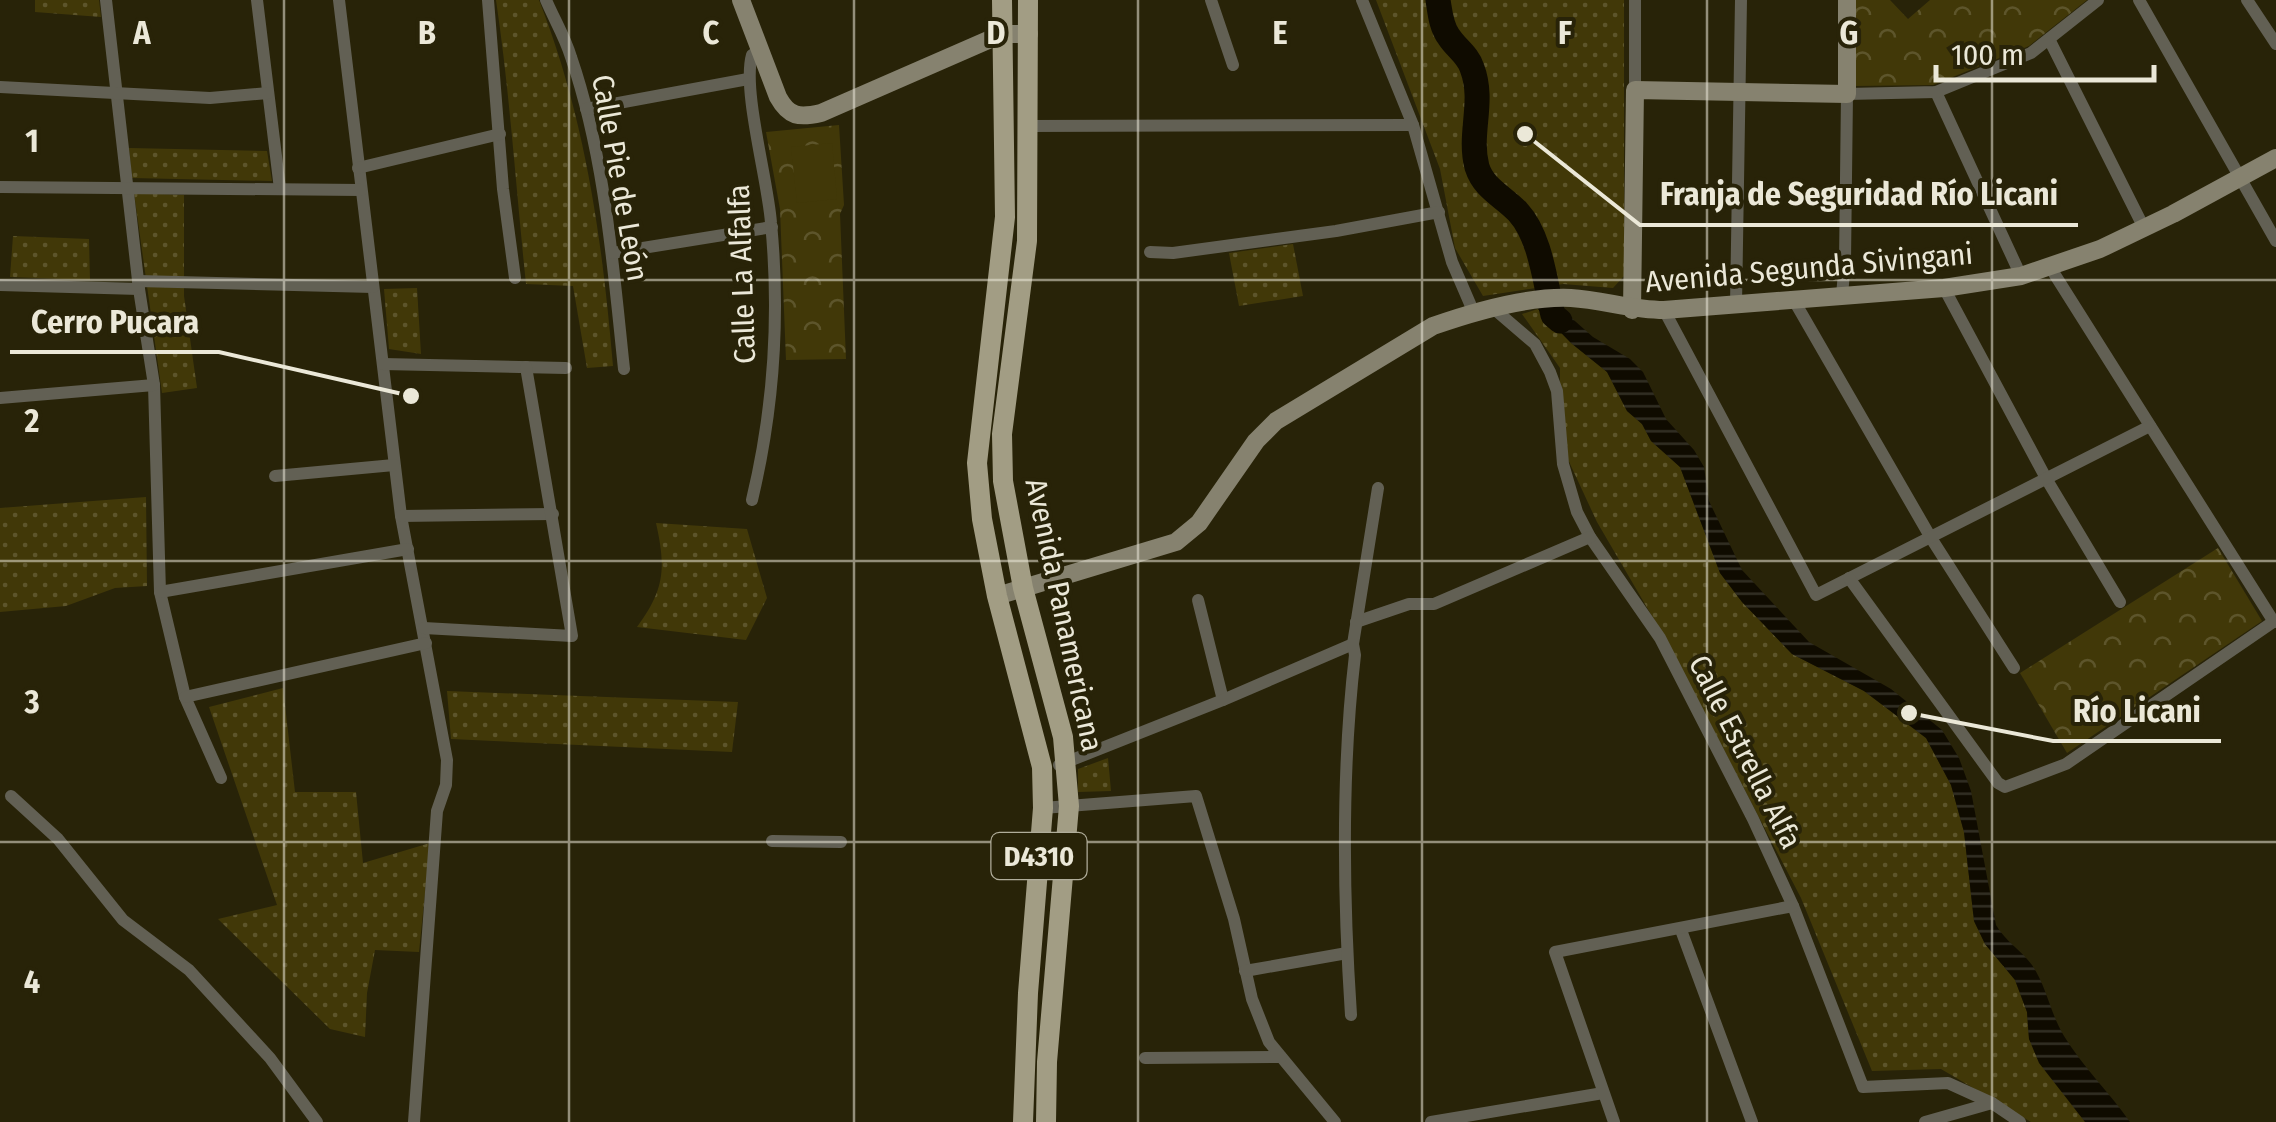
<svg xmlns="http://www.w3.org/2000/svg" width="2276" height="1122" font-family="'Fira Sans Condensed',sans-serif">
<defs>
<pattern id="grass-dots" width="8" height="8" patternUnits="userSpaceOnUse" patternTransform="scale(2.5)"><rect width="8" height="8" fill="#413808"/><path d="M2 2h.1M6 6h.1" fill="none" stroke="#5d552b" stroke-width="1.8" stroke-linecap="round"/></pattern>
<pattern id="park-crowns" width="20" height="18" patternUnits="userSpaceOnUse" patternTransform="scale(2.5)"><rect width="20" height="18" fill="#413808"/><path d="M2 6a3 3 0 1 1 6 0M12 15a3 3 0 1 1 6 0" fill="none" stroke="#5d552b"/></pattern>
<pattern id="water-rules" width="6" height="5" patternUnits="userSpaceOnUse" patternTransform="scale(2.5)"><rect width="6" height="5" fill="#0f0b00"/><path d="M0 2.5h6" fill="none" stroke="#322f24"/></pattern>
</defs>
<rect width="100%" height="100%" fill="#282308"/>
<g fill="url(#grass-dots)">
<path d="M35 0H99L101 17 35 12Z"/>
<path d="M496 0H539C586 120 602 239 613 366L587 368 573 286 526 284C516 189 510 94 496 0Z"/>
<path d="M1376 0H1624V276L1613 288 1563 284 1483 296 1455 248 1440 169Z"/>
<path d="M129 148 267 151 272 181 132 178Z"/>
<path d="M134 193 184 195V296L197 388 162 393Z"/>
<path d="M13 236 89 239 90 280 10 277Z"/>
<path d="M1293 244 1303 296 1239 306 1229 253Z"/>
<path d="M417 288 421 354 389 349 384 289Z"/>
<path d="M1538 309 1571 343 1607 372 1627 411 1642 424 1651 441 1680 467 1720 573 1742 602 1792 654 1864 691 1926 738 1951 785 1964 832 1974 921 1985 944 2015 980 2027 1012 2029 1039 2085 1122H2031L1941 1069 1872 1071 1801 898 1673 652 1597 522 1565 453 1560 418V368L1522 314Z"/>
<path d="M146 497 147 586 115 588 66 606 0 612V508Z"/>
<path d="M656 523 747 529 767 598 746 640 637 627C665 589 666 568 656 523Z"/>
<path d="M283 688 295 792H356L363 863 430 843 419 952 375 950 367 993 365 1037 330 1029 218 919 277 905 209 707Z"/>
<path d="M447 691 738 702 732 752 451 739Z"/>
<path d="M1108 758 1111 791 1078 792V769Z"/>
</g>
<g fill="url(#park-crowns)">
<path d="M1856 0H1890L1908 19 1930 0H2087L2029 46 1933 85 1853 86Z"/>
<path d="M839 125 844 205 840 214 846 359 786 360 780 209 766 132Z"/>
<path d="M2218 548 2262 621 2067 753 2020 673Z"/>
</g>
<path fill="#413808" d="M832 143 837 199 797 203 791 147Z"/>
<path fill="url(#water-rules)" d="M1558 306 1593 337 1630 359 1643 372 1666 419 1694 450 1704 467 1709 501 1742 570 1809 642 1891 689 1942 730 1959 758 1971 791 1996 925C2006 942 2021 950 2032 965 2047 987 2050 1013 2064 1036 2082 1066 2110 1093 2130 1122H2085L2039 1063 2029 1039 2027 1012 2015 980 1985 944 1974 921 1964 832 1951 785 1926 738 1864 691 1792 654 1742 602 1720 573 1680 467 1651 441 1642 424 1627 411 1607 372 1571 343 1538 309Z"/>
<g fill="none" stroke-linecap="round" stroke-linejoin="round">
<path stroke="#0f0b00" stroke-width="25" d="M1438 0C1440 12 1441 27 1449 37 1456 48 1468 55 1472 68 1485 102 1468 133 1477 167 1484 189 1503 196 1518 212 1541 237 1545 283 1553 315L1560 321"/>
<g stroke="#626054" stroke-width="12">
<path d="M106 0 139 289 154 385 160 592 185 697 221 778"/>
<path d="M257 0 280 189"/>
<path d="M339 0 401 516 447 760 446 785 437 811 414 1122"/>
<path d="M488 0 503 189 515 278"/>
<path d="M546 0C554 19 565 37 571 57 605 156 613 266 624 369"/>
<path d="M1211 0 1233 65"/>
<path d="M1362 0 1413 125 1452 262 1474 313"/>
<path d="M2139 0 2276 241"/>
<path d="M2247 0 2276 44"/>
<path d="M2049 39 2144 228"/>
<path d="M0 87 210 98 268 93"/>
<path d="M1635 90V0"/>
<path d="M1936 92 2021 276"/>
<path d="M586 109 748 79"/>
<path d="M1028 126 1413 125"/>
<path d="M358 168 500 134"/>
<path d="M0 187 361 190"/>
<path d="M1150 252 1173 253 1336 231 1439 212"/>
<path d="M612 253 772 227"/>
<path d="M2050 267 2274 622"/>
<path d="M138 281 373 287"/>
<path d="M0 285 139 289"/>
<path d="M1944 288 2047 480 2120 602"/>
<path d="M1842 295 1845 262 1847 94 1936 92 2031 53 2098 0"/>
<path d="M1792 297 1931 538 2014 668"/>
<path d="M1736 305 1741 0"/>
<path d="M1493 308 1535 344 1550 372 1557 391 1563 464 1577 512 1590 537 1660 638 1753 819 1793 906 1863 1087 1948 1083 1992 1103 2020 1122"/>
<path d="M1664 310 1816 595 2150 426"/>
<path d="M383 364 566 368"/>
<path d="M0 398 154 385"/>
<path d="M275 476 394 465"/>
<path d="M752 500C774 408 780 316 771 223 768 180 742 90 752 55L759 51"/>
<path d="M401 516 553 514"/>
<path d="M1849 578 1998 783 2005 787 2066 764 2276 620"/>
<path d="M160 592 408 549"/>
<path d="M1198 600 1223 700"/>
<path d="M1356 622 1409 604H1434L1590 537"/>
<path d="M424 628 572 636 526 367"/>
<path d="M185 697 426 643"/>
<path d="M1059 765 1223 700 1353 644"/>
<path d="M11 796 58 839 123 920 189 970 270 1058 317 1122"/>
<path d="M1043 808 1196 796 1234 919 1252 999 1269 1042 1335 1122"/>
<path d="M772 841 841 842"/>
<path d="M1681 930 1752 1122"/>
<path d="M1245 971 1347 953"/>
<path d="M1351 1015C1343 896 1341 774 1355 655L1353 644 1378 488"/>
<path d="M1145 1058 1281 1057"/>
<path d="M1431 1122 1603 1093"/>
<path d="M1614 1122 1555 952 1793 906"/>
<path d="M1925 1122 1992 1103"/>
</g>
<g stroke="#86826f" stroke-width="18">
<path d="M741 0 778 97C789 117 799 118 821 113L1002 34H1029"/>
<path d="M1632 310 1635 90 1847 94V0"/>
<path d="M997 596 1176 542 1199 523 1256 441 1276 421 1433 326C1473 312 1529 296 1571 298 1603 300 1632 310 1664 310L1944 288 2021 276 2100 249 2173 214 2276 158"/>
</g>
<g stroke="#a29d84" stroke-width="20">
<path d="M1002 0 1005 217 977 463 982 519 997 596 1042 767 1043 808 1028 993 1023 1122"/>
<path d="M1028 0 1027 241 1002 434 1003 481 1023 588 1063 737 1069 806 1047 1062 1046 1122"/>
</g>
</g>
<path fill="none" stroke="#ebe8d8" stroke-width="2.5" stroke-opacity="0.55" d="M284 0V1122M569 0V1122M854 0V1122M1138 0V1122M1422 0V1122M1707 0V1122M1992 0V1122M0 280H2276M0 561H2276M0 842H2276"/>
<g text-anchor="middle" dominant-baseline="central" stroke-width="8" stroke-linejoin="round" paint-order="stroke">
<rect fill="#282308" stroke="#b0ad9a" stroke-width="2.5" x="991.5" y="833" width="95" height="46" rx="8"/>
<g font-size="28" font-weight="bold" fill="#ebe8d8">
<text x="1039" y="856">D4310</text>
</g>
<g font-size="30" fill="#ebe8d8" stroke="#282308">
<text transform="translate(620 178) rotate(80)">Calle Pie de León</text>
<text transform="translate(1809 268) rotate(-5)">Avenida Segunda Sivingani</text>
<text transform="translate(742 274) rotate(-92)">Calle La Alfalfa</text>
<text transform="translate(1064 615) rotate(78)">Avenida Panamericana</text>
<text transform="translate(1745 752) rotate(63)">Calle Estrella Alfa</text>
</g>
</g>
<g font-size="32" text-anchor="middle" font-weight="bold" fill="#ebe8d8" stroke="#282308" stroke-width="8" stroke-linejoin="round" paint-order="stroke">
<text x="142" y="44">A</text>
<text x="427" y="44">B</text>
<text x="711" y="44">C</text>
<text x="996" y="44">D</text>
<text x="1280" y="44">E</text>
<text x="1565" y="44">F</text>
<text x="1849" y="44">G</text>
<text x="32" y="152">1</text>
<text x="32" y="432">2</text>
<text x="32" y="713">3</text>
<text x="32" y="993">4</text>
</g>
<path fill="none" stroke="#ebe8d8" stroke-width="4" d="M1525 134L1640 225H2078M411 396L219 352H10M1909 713L2053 741H2221"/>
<g fill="#ebe8d8" stroke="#282308" stroke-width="4">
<circle cx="1525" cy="134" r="10"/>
<circle cx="411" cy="396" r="10"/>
<circle cx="1909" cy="713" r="10"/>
</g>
<g font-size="32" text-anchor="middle" font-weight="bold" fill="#ebe8d8" stroke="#282308" stroke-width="8" stroke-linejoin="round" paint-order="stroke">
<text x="1859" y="205">Franja de Seguridad Río Licani</text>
<text x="115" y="333">Cerro Pucara</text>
<text x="2137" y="722">Río Licani</text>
</g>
<path d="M1936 65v15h218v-15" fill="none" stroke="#ebe8d8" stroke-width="5"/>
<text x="1951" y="65" font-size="30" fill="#ebe8d8" stroke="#282308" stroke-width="8" paint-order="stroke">100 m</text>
</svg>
